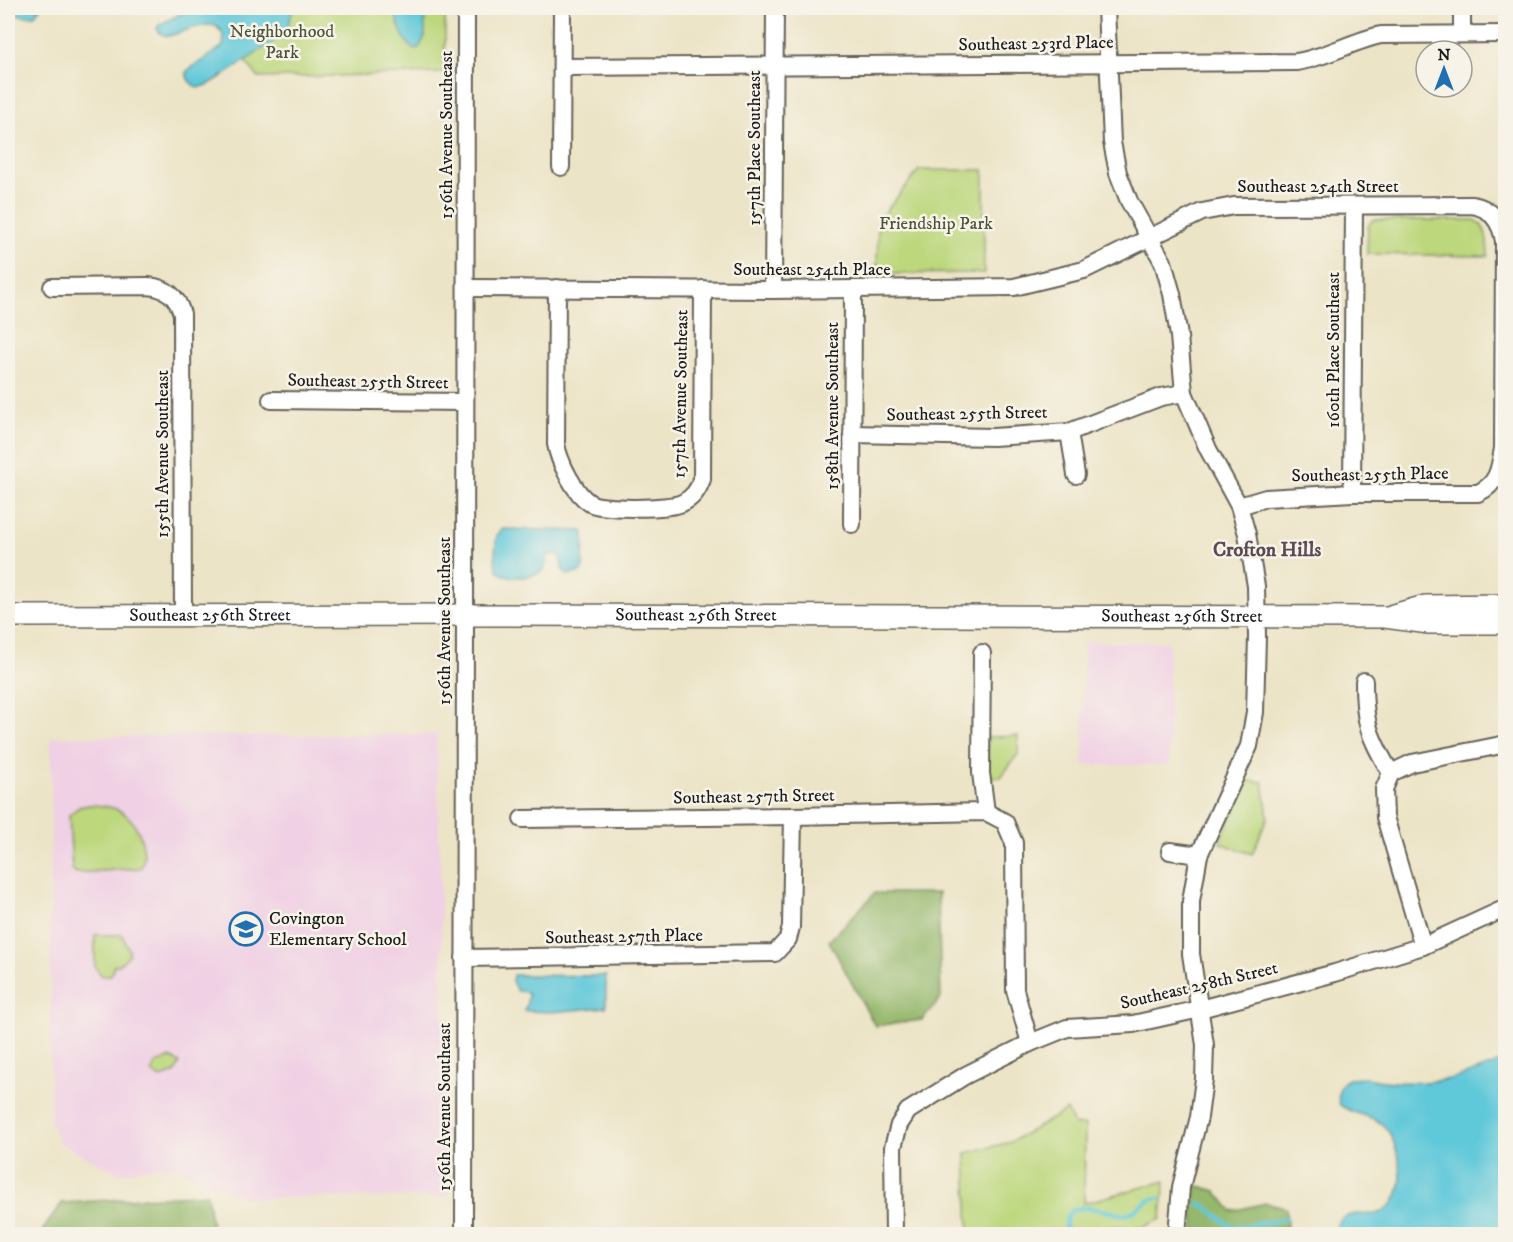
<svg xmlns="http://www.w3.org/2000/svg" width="1513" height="1242" font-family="'IM FELL DW Pica',serif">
<rect width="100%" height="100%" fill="#f7f3e8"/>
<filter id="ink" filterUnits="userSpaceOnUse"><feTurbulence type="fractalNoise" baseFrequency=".0167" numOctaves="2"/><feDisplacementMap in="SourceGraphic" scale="12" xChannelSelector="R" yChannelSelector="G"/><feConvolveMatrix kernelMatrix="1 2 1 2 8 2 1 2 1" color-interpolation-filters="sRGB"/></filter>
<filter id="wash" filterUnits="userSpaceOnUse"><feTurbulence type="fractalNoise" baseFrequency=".008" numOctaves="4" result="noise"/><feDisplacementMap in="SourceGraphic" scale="24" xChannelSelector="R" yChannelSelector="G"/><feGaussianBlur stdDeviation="1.35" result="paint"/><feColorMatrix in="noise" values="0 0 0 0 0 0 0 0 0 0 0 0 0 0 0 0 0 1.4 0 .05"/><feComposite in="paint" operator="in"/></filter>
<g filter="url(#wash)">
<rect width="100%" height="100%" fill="#ece4c6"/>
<g fill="#f0d0e4">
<path d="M1084 642H1169V765H1083Z"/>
<path d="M437 734 447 1197 245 1198 174 1167 159 1166 119 1174 59 1143 50 1122 51 737Z"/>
</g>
<g fill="#bcd77c" stroke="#6c7a4c" stroke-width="1.5">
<path d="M201 8H445V73L259 78Z"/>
<path d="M919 170H984V273L877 274 878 221Z"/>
<path d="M1372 220H1475C1488 227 1487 242 1488 256L1367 254 1368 227Z"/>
<path d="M1018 736V754L1001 777H988L987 737Z"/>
<path d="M1247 781 1263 782 1268 817 1252 854 1220 843Z"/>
<path d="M89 805C101 805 116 806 126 815 139 825 149 853 141 868L76 873 72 869 69 815 79 807Z"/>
<path d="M95 935H122L129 950V955L119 965H114L111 975 102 976 95 967Z"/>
<path d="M170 1058 180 1063 175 1073 161 1078 151 1073 156 1063Z"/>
<path d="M1067 1110 1074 1125H1085L1084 1203 1165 1181 1161 1219 1141 1228 1109 1227 1093 1234H969L966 1153 1011 1142Z"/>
</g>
<g fill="#95b86c" stroke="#586a44" stroke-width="1.5">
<path d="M875 893H938L941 998 922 1020 875 1026 829 941Z"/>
<path d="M1196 1185 1216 1191 1232 1211 1266 1203 1286 1208 1287 1234H1194L1193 1205Z"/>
<path d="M207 1194 213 1234H40L62 1203Z"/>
</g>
<g fill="#5ec8d9" stroke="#3d727a" stroke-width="1.5">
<path d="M8 8H40L34 16C24 17 14 15 8 8Z"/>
<path d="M192 8H293L287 29 277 39 229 72 208 85 197 88C191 83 185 79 187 71L223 46C228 7 184 34 167 36L160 33 157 29 159 25Z"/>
<path d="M394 8H424L425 36 419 48 413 49C401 38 398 23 394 8Z"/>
<path d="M503 529 582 531 584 533 583 567 581 572 568 575 563 570 559 554 548 555 544 570C535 578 503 582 497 568 493 559 496 545 497 535Z"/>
<path d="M513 975 606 976V1007L552 1012 524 1011 527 1003 528 994 526 992 517 991 512 981Z"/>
<path d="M1505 1060V1234H1335C1336 1229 1338 1222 1343 1218 1352 1212 1365 1215 1375 1214 1399 1210 1404 1181 1399 1161 1396 1149 1393 1136 1385 1127 1374 1114 1353 1116 1340 1105 1337 1096 1338 1085 1347 1080 1359 1074 1372 1080 1384 1081 1400 1083 1418 1083 1435 1081 1459 1079 1483 1069 1505 1060Z"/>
</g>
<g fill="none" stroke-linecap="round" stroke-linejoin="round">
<g stroke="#5ec8d9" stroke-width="4.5">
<path d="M1198 1204C1213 1206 1219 1223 1235 1227L1286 1219"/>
<path d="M1064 1234C1065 1229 1065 1220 1068 1215 1078 1200 1110 1213 1124 1215 1138 1213 1144 1198 1159 1198"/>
</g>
</g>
</g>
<g filter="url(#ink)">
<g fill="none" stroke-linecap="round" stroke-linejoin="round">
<defs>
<g id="minor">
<path d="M1106 8 1112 142 1118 173 1129 201 1163 262 1172 294 1179 336 1184 393 1208 449 1239 506 1247 534 1256 586 1257 637 1255 712 1249 746 1199 855 1191 901V954L1205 1045 1204 1079 1199 1117 1181 1187 1177 1234"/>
<path d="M1462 8V33"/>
<path d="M562 67 1296 62C1325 58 1352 41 1381 35L1506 34"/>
<path d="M561 167 562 8"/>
<path d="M52 287 148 286C167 288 177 296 182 314L183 616"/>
<path d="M466 288 773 290 1014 287 1084 270 1202 212 1234 206 1472 205C1492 208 1501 223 1504 241L1503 448C1500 468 1498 484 1478 493H1352L1266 498 1239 506"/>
<path d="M557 288 556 444C559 462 575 494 590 503 601 510 670 509 682 503 693 498 698 490 702 479L703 289"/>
<path d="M773 290 775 8"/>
<path d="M271 400 465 402"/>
<path d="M1069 432 1076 475"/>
<path d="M852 434 993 437 1069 432 1161 397 1184 393"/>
<path d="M1352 493 1354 206"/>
<path d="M852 524 853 289"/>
<path d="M982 653 981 773 986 812"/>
<path d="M1364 681C1364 723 1369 737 1391 773L1384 789 1385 817 1423 946"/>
<path d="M1391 773 1412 763 1506 744"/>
<path d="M522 819 793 816 986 812 1005 822 1014 843 1015 990 1030 1043"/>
<path d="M1170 851 1199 855"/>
<path d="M464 958 775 953 788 939 791 927 793 816"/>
<path d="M464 1234 466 8"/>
<path d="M894 1234 893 1147 899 1125 908 1111 966 1075 1030 1043 1067 1028 1133 1024 1200 1009 1335 973 1423 946 1506 908"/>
</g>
<g id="major">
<path d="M1393 615 1425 606 1506 605"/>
<path id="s1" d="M8 616 489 615 1385 617 1429 623H1506"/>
</g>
</defs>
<use href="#minor" stroke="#656258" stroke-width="20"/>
<use href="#major" stroke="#656258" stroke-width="24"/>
<use href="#minor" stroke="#fff" stroke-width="16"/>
<use href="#major" stroke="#fff" stroke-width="21"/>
</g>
</g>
<defs>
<symbol id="school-ring" viewBox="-11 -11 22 22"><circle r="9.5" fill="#f7f3e8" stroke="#1f6fb2" stroke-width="1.5"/><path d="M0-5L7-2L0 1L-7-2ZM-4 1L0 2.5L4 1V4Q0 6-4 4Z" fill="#1f6fb2"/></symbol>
</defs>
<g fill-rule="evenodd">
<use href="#school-ring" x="227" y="910" width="38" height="38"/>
</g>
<g text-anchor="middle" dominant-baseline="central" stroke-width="5" stroke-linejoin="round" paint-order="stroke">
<g font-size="18" fill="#4c5439" stroke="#f7f3e8">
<text x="282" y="32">Neighborhood<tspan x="282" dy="21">Park</tspan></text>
<text x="936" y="224">Friendship Park</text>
</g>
<g font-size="18" fill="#1c1c1c" stroke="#f7f3e8">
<text transform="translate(1036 44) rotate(-1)">Southeast 253rd Place</text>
<text transform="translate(447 135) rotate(-90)">156th Avenue Southeast</text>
<text transform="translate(755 148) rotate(-90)">157th Place Southeast</text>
<text x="1318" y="187">Southeast 254th Street</text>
<text x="812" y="270">Southeast 254th Place</text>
<text transform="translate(1334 350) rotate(-90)">160th Place Southeast</text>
<text transform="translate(368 382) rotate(1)">Southeast 255th Street</text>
<text transform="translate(681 394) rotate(-89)">157th Avenue Southeast</text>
<text transform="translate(833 406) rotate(-90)">158th Avenue Southeast</text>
<text transform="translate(967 414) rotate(-1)">Southeast 255th Street</text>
<text transform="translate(163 454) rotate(-90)">155th Avenue Southeast</text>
<text transform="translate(1370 475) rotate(-1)">Southeast 255th Place</text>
<text stroke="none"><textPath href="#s1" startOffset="688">Southeast 256th Street</textPath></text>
<text stroke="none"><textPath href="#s1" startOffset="202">Southeast 256th Street</textPath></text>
<text stroke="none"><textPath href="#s1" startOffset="1174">Southeast 256th Street</textPath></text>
<text transform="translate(445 621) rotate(-90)">156th Avenue Southeast</text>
<text transform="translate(754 797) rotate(-1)">Southeast 257th Street</text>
<text transform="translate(624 937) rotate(-1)">Southeast 257th Place</text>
<text transform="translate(1199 986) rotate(-13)">Southeast 258th Street</text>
<text transform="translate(445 1107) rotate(-90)">156th Avenue Southeast</text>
</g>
<g font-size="18" fill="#1c1c1c" stroke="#f7f3e8" text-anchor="start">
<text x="269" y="919">Covington<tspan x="269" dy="21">Elementary School</tspan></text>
</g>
<g font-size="20" font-weight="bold" fill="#5a4b56" stroke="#f7f3e8">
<text x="1267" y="550">Crofton Hills</text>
</g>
</g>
<rect width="1513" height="1242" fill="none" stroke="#f7f3e8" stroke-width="30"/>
<g transform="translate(1444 69)"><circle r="28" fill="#f7f3e8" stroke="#9f9d96" stroke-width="1.5"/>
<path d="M0-4.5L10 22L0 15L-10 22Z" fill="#1f6fb2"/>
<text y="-9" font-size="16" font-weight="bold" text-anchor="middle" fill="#1c1c1c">N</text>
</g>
</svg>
